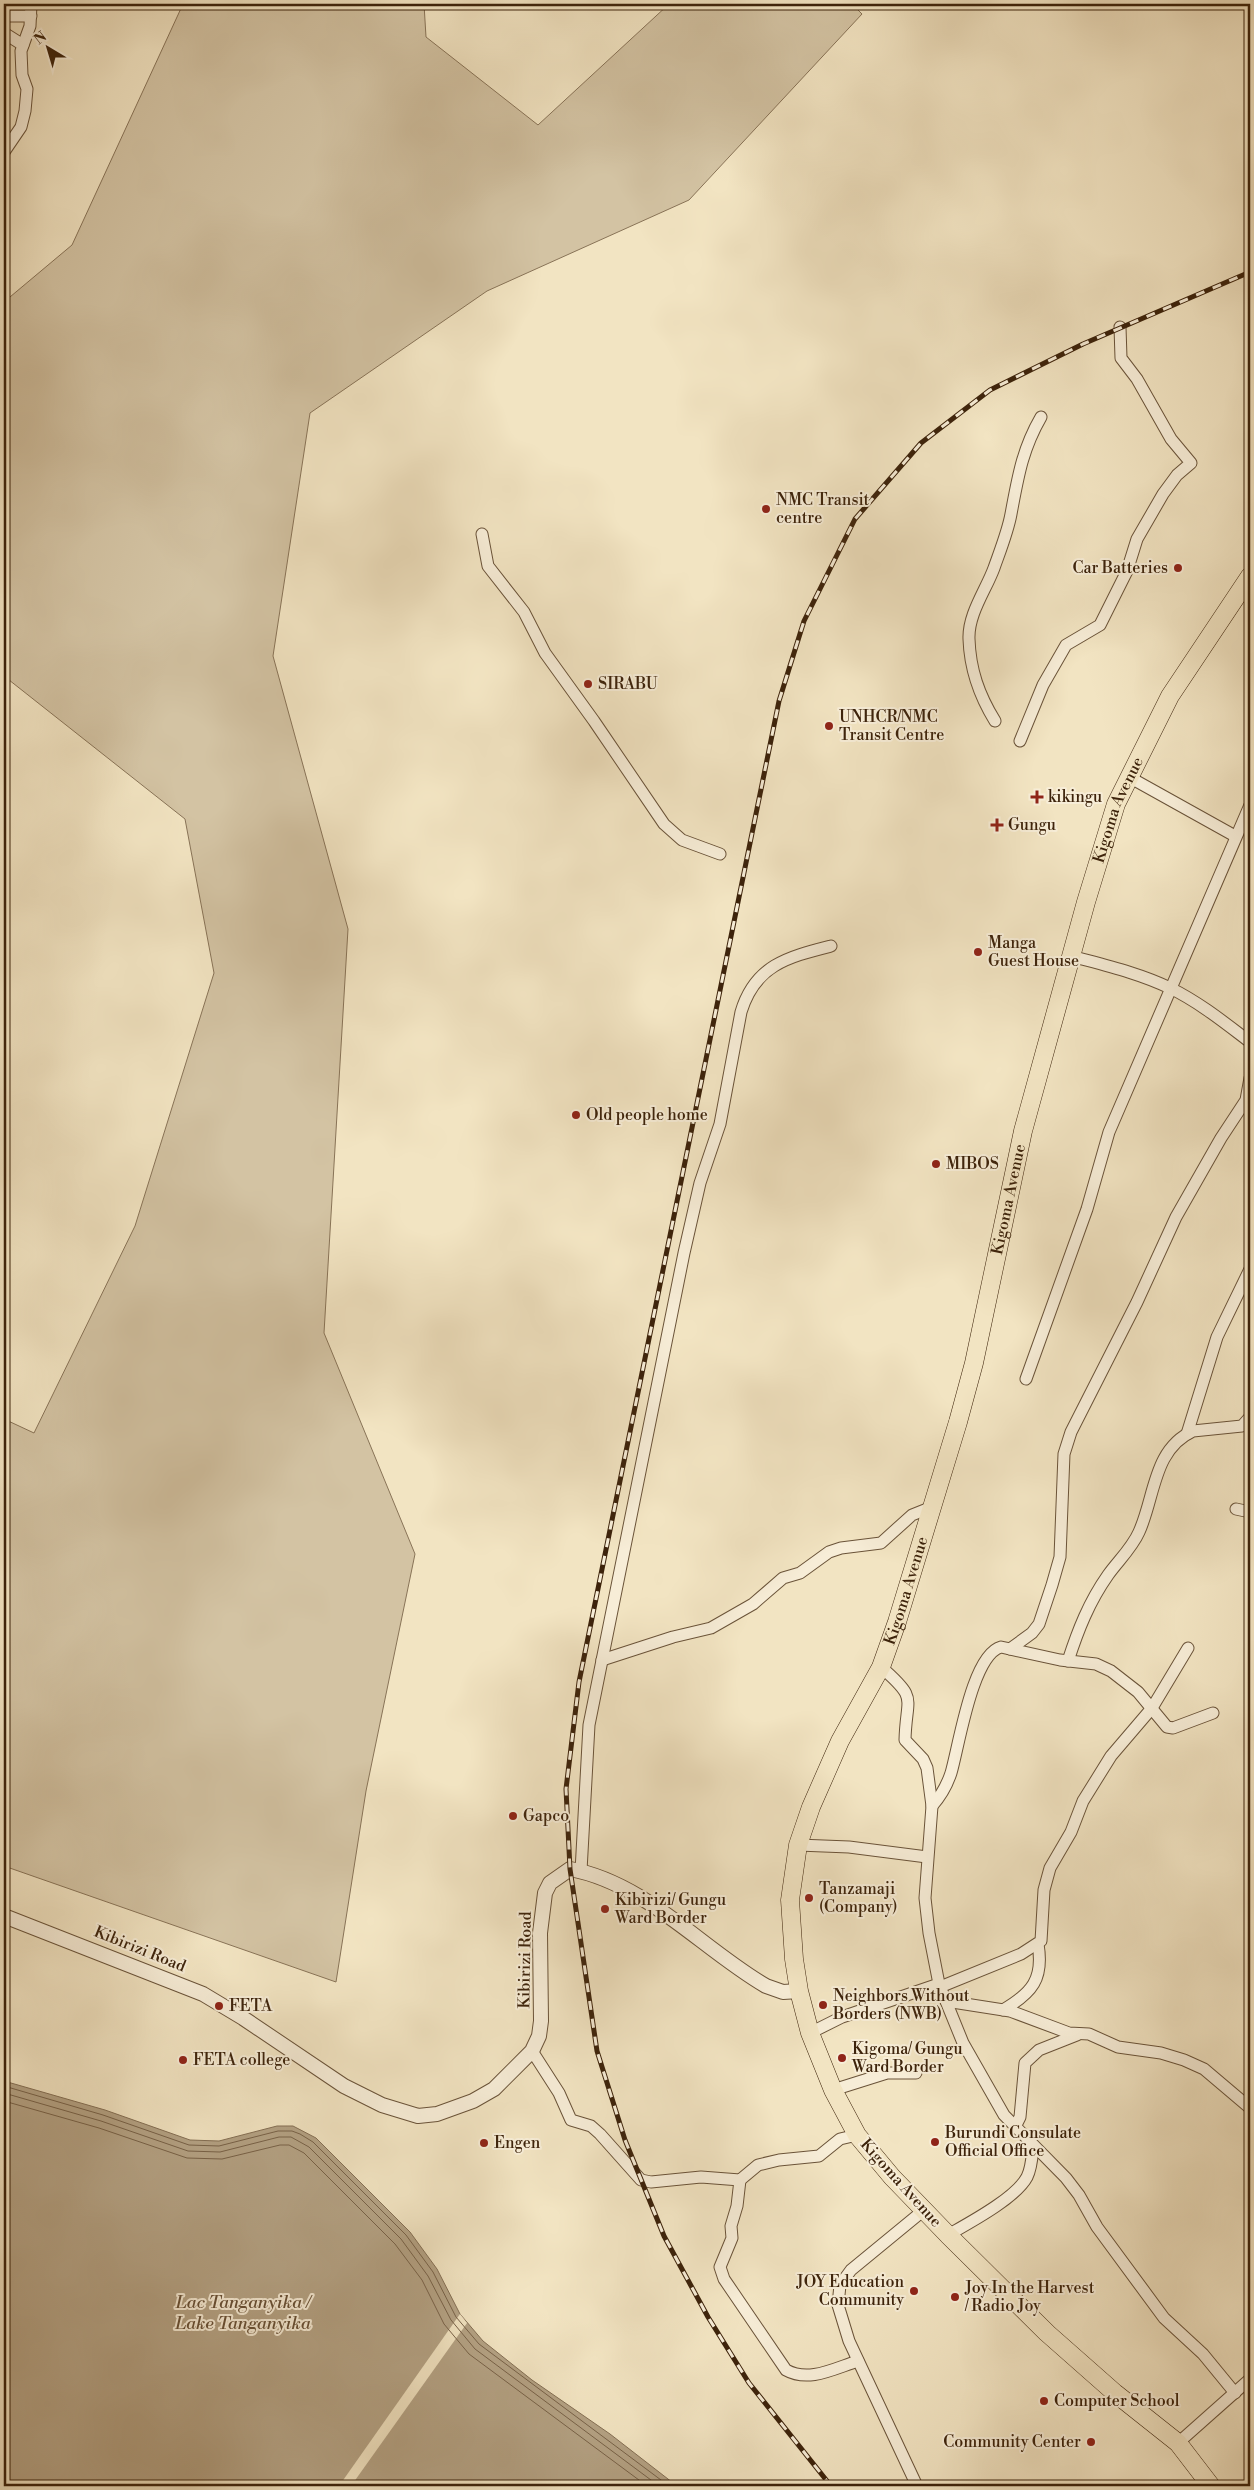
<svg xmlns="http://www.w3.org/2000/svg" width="1254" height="2490" font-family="'Libre Bodoni',serif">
<rect width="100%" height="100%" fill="#f2e4c2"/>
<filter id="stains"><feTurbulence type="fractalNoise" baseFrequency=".004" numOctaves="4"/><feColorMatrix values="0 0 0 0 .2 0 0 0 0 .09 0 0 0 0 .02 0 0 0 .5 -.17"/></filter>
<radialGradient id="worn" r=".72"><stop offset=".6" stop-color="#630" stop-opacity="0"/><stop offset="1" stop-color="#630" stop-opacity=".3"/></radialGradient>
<path fill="#d3c3a3" stroke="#887357" d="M183 4H424L426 37 538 125 669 4H852L862 14 689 200 487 291 310 413 273 656 348 929 324 1333 415 1554 366 1791 336 1982 4 1866V1419L34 1433 135 1226 214 973 185 819 4 676V302L72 245Z"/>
<path fill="#b4a284" stroke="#846f54" d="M4 2081 105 2110 190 2140 219 2141 277 2126H293L316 2138 410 2232 437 2269 460 2314 483 2341 532 2380 610 2434 677 2486H4Z"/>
<path fill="#f2e4c2" d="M460 2314 467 2323 351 2486H339Z"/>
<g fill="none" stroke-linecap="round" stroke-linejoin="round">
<g stroke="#786248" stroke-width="1">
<path d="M4 2086 103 2115 189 2145 219 2146 278 2131H292L300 2134 313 2142 406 2235 433 2272 456 2317 479 2344 669 2486"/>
<path d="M4 2093 101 2121 188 2151 220 2152 279 2137H291L309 2147 401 2239 428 2276 451 2320 475 2349 659 2486"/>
<path d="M4 2101 99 2128 187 2158 222 2159 280 2145H289L304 2153 395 2244 422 2280 444 2324 469 2354 647 2486"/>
</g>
<defs>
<g id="minor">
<path d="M4 16H31"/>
<path d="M4 33 23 45"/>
<path d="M4 152 21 127 25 111 27 89 22 75 21 51 30 26 31 4"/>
<path d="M482 534 488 566 524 612 545 653 594 721 664 824 682 840 720 854"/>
<path d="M995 721C979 695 970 670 969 639 968 614 986 590 994 568 1000 551 1008 531 1011 514 1018 477 1022 450 1041 417"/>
<path d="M1020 741 1043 685 1066 645 1100 625 1127 571 1137 539 1163 494 1177 475 1191 463 1171 439 1137 379 1121 358 1120 327"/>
<path d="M1129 777 1235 836"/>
<path d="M1071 956C1104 965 1139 973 1170 988 1199 1002 1225 1023 1250 1042"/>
<path d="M1026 1379 1087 1209 1109 1132 1250 805"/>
<path d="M1187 1434 1217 1337 1250 1269"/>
<path d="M1236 1509 1250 1512"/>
<path d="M1010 1649 1032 1633 1039 1624 1052 1585 1060 1557 1064 1454 1071 1432 1137 1302 1176 1217 1221 1138 1246 1100 1250 1078"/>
<path d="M602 1660 673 1637 711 1628 753 1604 783 1578 800 1573 829 1552 841 1548 881 1543 912 1515 932 1507"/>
<path d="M1068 1661C1078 1630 1089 1602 1108 1575 1118 1561 1132 1548 1139 1532 1155 1497 1153 1449 1193 1431L1242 1426 1250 1417"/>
<path d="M881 1667C919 1700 906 1696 905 1740L923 1759 927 1768 932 1806 925 1898 929 1933 939 1984 963 2043 1004 2115 1066 2178 1079 2195 1097 2227 1164 2318 1203 2354 1235 2393"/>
<path d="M932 1806C940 1797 947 1785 951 1773 959 1746 972 1655 1001 1647L1060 1660 1096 1664 1111 1671 1138 1692 1167 1727 1173 1728 1213 1713"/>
<path d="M798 1845 849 1847 927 1857"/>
<path d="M581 1871 589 1725 684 1253 700 1183 720 1124 741 1012C755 965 788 957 831 946"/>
<path d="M940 1987 1021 1954 1041 1941 1044 1890 1050 1868 1071 1832 1083 1801 1111 1756 1152 1708 1188 1648"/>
<path d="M946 2001 1010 2011 1069 2033 1089 2034 1118 2047 1161 2053 1184 2060 1204 2069 1250 2108"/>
<path d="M1003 2010C1032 1993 1044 1979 1038 1944"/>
<path d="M810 2033 842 2017 939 1984"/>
<path d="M532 2051 559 2093 571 2120 591 2126 600 2134 641 2180 651 2182 701 2177 740 2180 758 2165 779 2160 819 2156 840 2139 857 2135"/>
<path d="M833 2090 887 2073H916"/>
<path d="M1015 2127 1020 2117 1025 2063 1039 2050 1077 2035"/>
<path d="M740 2180 737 2206 731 2226 732 2238 720 2267 724 2279 786 2370C809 2383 835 2368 858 2361"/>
<path d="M948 2235C969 2223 1016 2198 1027 2177 1032 2167 1032 2156 1033 2146"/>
<path d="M1178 2443 1250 2379"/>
<path d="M917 2486 849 2341 838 2305 840 2285 851 2270 924 2210"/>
</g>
<path id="tertiary" d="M4 1916 203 1994 243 2018 344 2086 382 2105 418 2116 437 2114 473 2101 494 2089 532 2051 539 2036 541 2021 540 1933 545 1893 550 1883 570 1869C646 1883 702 1949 766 1986L783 1992 799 1991"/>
<g id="primary">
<path id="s1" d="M1211 2486 1178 2443 1115 2393 1047 2333 948 2235 892 2177 857 2135 833 2090 810 2033 799 1991 794 1959 790 1900 798 1845 811 1807 840 1741 881 1667 897 1622 958 1422 974 1363 1023 1131 1086 902 1116 804 1170 696 1250 576"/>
</g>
</defs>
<use href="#minor" stroke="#6a5339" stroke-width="13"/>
<use href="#tertiary" stroke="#6a5339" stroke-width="16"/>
<use href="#primary" stroke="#3d230b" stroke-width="19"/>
<use href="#minor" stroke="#f7edd7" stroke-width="11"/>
<use href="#tertiary" stroke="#f7edd7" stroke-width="14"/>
<use href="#primary" stroke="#f2e4c2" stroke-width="18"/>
<defs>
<path id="rail" d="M831 2486 749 2383 708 2317 664 2236 625 2140 597 2051 570 1869 566 1789 579 1682 779 701 804 621 855 519 921 443 990 390 1083 344 1250 272"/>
</defs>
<use href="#rail" stroke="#3d230b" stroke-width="5"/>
<use href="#rail" stroke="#f7edd7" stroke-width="3" stroke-dasharray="9" stroke-linecap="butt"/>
</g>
<g fill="#8f2418" stroke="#f7edd7" stroke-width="2">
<circle cx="766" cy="509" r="5"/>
<circle cx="1178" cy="568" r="5"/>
<circle cx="588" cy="684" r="5"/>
<circle cx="829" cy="726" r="5"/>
<path d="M1034.5 789.5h5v5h5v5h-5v5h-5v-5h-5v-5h5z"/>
<path d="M994.5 817.5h5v5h5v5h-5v5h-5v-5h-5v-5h5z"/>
<circle cx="978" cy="952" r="5"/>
<circle cx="576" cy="1115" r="5"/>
<circle cx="936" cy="1164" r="5"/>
<circle cx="513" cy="1816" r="5"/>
<circle cx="809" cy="1898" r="5"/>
<circle cx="605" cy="1909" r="5"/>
<circle cx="823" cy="2005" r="5"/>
<circle cx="219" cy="2006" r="5"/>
<circle cx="842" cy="2058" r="5"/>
<circle cx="183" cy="2060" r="5"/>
<circle cx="935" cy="2142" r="5"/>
<circle cx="484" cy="2143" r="5"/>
<circle cx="914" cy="2291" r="5"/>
<circle cx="955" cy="2297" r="5"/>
<circle cx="1044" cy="2401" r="5"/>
<circle cx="1091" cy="2442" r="5"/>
</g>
<g text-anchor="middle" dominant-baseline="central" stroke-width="4" stroke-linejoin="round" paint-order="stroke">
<g font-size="16" fill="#3d230b" stroke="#f7edd7" text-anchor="start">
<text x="776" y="500">NMC Transit<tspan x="776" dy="18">centre</tspan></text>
<text x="1168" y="568" text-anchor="end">Car Batteries</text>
<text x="598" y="684">SIRABU</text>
<text x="839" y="717">UNHCR/NMC<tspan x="839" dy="18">Transit Centre</tspan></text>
<text x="1048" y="797">kikingu</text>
<text x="1008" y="825">Gungu</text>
<text x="988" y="943">Manga<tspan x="988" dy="18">Guest House</tspan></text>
<text x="586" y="1115">Old people home</text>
<text x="946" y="1164">MIBOS</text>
<text x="523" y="1816">Gapco</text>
<text x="819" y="1889">Tanzamaji<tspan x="819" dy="18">(Company)</tspan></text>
<text x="615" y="1900">Kibirizi/ Gungu<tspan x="615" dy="18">Ward Border</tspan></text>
<text x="833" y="1996">Neighbors Without<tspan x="833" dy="18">Borders (NWB)</tspan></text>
<text x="229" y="2006">FETA</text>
<text x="852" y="2049">Kigoma/ Gungu<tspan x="852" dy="18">Ward Border</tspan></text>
<text x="193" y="2060">FETA college</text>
<text x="945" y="2133">Burundi Consulate<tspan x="945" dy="18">Official Office</tspan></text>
<text x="494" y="2143">Engen</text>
<text x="904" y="2282" text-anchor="end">JOY Education<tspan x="904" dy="18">Community</tspan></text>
<text x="965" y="2288">Joy In the Harvest<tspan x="965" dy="18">/ Radio Joy</tspan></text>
<text x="1054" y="2401">Computer School</text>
<text x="1081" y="2442" text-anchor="end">Community Center</text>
</g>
<g font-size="16" fill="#3d230b" stroke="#f7edd7">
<text stroke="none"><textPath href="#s1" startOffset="1890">Kigoma Avenue</textPath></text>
<text stroke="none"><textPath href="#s1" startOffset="1485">Kigoma Avenue</textPath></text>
<text stroke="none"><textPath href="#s1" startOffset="1080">Kigoma Avenue</textPath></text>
<text transform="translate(140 1949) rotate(22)">Kibirizi Road</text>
<text transform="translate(525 1960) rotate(-89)">Kibirizi Road</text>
<text transform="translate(901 2183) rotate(48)">Kigoma Avenue</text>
</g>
<g font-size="18" font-style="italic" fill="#674f35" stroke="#f7edd7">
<text x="243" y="2302">Lac Tanganyika /<tspan x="243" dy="21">Lake Tanganyika</tspan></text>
</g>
</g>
<rect width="1254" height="2490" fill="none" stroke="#f2e4c2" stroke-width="20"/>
<rect x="5" y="5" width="1244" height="2480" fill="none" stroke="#3d230b" stroke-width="2.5"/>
<rect x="10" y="10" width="1234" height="2470" fill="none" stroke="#3d230b"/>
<g transform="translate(48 48) rotate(322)" stroke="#f7edd7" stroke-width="4" paint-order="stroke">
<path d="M0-4L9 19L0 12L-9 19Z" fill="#3d230b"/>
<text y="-8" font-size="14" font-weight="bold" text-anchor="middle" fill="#3d230b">N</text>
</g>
<rect width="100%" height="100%" filter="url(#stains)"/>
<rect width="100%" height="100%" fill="url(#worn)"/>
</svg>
